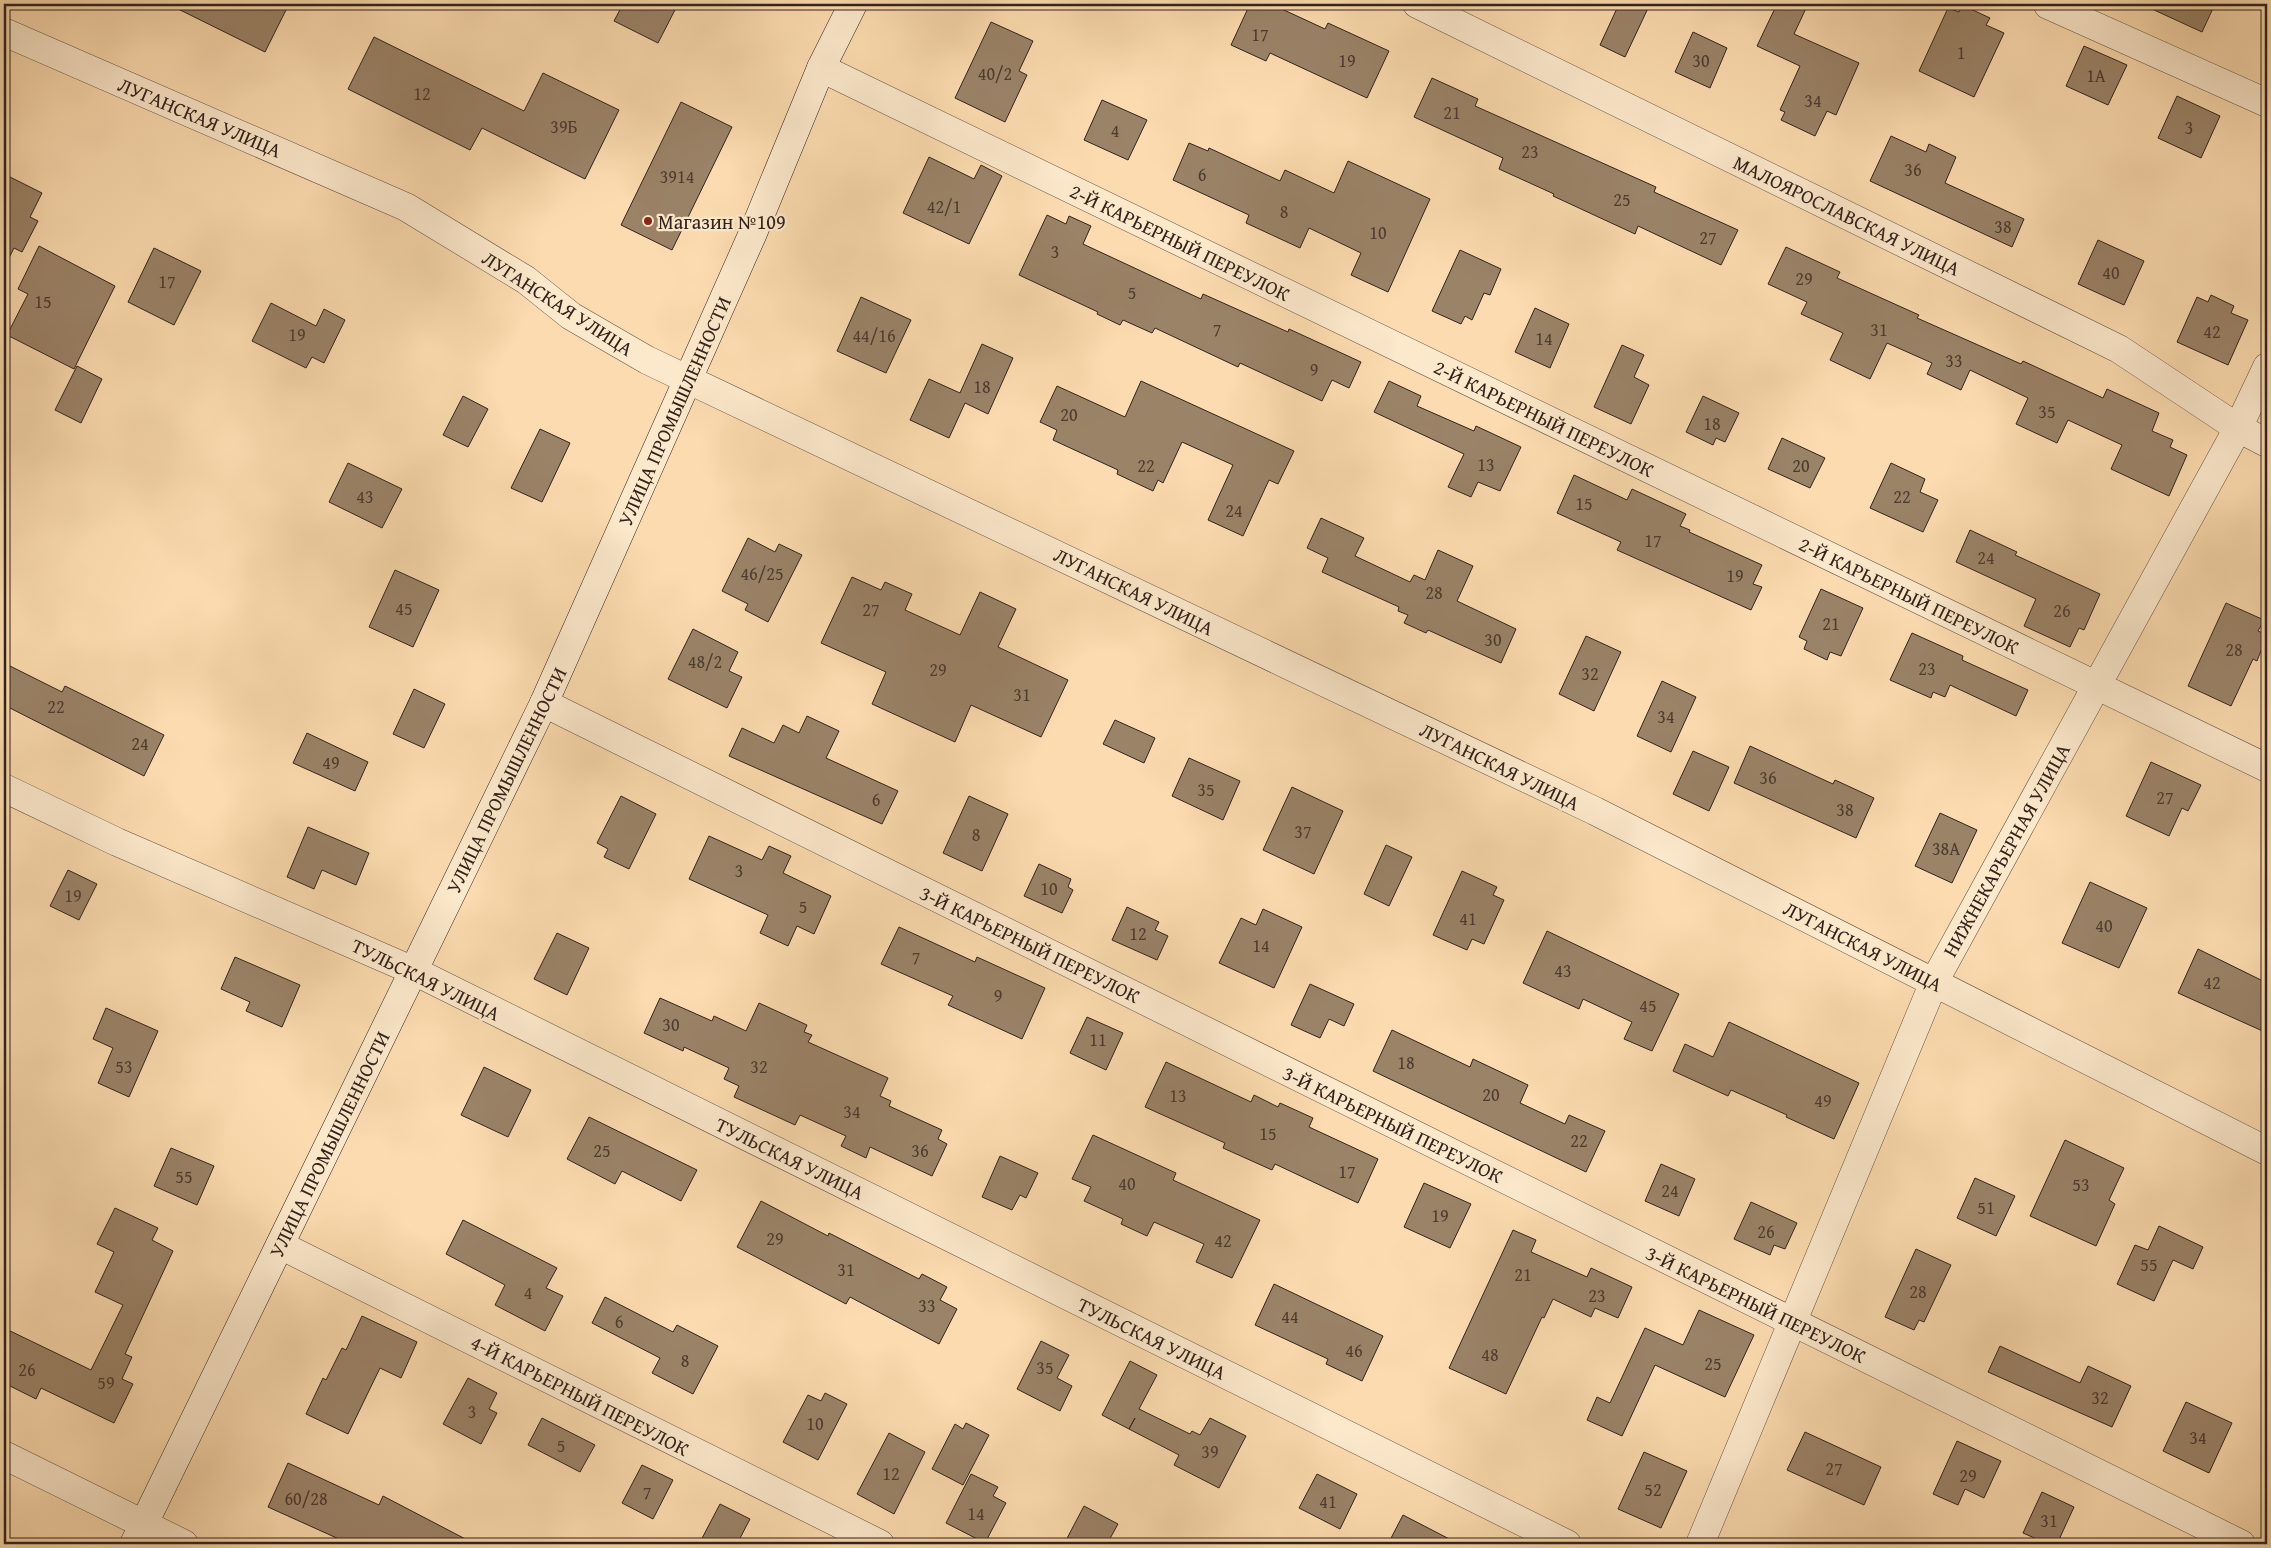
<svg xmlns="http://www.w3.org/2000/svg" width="2271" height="1548" font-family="'Gentium Book Plus',serif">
<rect width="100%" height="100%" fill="#fbdbaf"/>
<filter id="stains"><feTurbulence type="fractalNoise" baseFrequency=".004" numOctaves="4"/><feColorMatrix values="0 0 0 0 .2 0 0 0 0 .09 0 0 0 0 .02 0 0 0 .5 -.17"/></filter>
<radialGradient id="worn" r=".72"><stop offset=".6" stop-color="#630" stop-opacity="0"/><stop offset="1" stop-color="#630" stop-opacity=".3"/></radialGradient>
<g fill="#9b8368" stroke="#33231c">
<path d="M168 4H289L265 52Z"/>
<path d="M623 4H678L658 43 614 21Z"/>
<path d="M1250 4H1271L1325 29 1328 23 1389 51 1367 98 1270 53 1266 61 1231 45Z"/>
<path d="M1619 4H1650L1625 57 1600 45Z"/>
<path d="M1777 4H1808L1794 34 1859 63 1836 115 1827 111 1815 136 1781 120 1785 112 1780 110 1800 66 1757 46Z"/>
<path d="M2141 4H2215L2202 32Z"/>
<path d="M1962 5 1990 18 1986 25 2004 33 1974 97 1919 71 1948 8 1959 12Z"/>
<path d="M991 22 1033 41 1019 71 1027 75 1005 122 955 98Z"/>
<path d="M1693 32 1727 48 1710 88 1675 72Z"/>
<path d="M374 37 524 111 543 73 619 110 585 179 482 128 470 150 348 89Z"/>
<path d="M2084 46 2127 65 2108 105 2066 86Z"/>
<path d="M1432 78 1478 99 1475 106 1656 187 1654 192 1738 230 1721 265 1638 226 1635 234 1553 196 1554 194 1499 169 1503 158 1414 117Z"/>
<path d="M2177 96 2220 116 2201 158 2158 138Z"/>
<path d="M1102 100 1147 120 1128 160 1084 140Z"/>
<path d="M681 102 732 127 672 250 621 225Z"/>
<path d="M1891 136 1926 152 1929 144 1956 157 1945 183 2024 219 2012 247 1870 181Z"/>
<path d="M1189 143 1208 151 1209 148 1280 181 1285 170 1334 193 1348 161 1430 199 1388 292 1351 275 1361 253 1309 228 1300 248 1246 223 1249 215 1173 180Z"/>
<path d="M929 157 974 179 981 165 1002 176 969 244 903 213Z"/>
<path d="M4 174 42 193 30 217 38 221 22 252 14 248 4 268Z"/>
<path d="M1047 215 1066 224 1069 216 1091 226 1083 244 1201 299 1203 294 1288 332 1289 329 1361 362 1349 388 1332 380 1322 401 1240 363 1238 367 1155 328 1152 333 1123 320 1120 325 1097 314 1098 312 1019 275Z"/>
<path d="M2098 240 2144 261 2124 305 2078 284Z"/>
<path d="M39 246 115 286 74 369 7 335 28 294 18 289Z"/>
<path d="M1786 247 1840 272 1837 278 1919 315 1917 318 2021 364 2023 361 2103 398 2107 389 2159 413 2152 431 2173 440 2170 447 2187 455 2169 496 2111 469 2122 445 2068 420 2057 443 2016 424 2028 398 1970 370 1961 390 1927 374 1932 363 1887 343 1870 379 1830 360 1843 333 1801 314 1807 302 1768 284Z"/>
<path d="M154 248 201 271 174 325 128 302Z"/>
<path d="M1460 250 1501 269 1490 295 1484 293 1472 320 1465 316 1461 324 1432 311Z"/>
<path d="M2211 295 2234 306 2231 313 2248 320 2228 365 2177 342 2197 297 2208 302Z"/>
<path d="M861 297 911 320 886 373 837 351Z"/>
<path d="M271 303 316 326 324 309 345 320 324 363 312 357 306 368 252 341Z"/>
<path d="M1535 308 1569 324 1550 368 1515 352Z"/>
<path d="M982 344 1013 358 988 414 965 403 949 438 910 420 929 379 960 393Z"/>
<path d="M1622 345 1644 355 1634 377 1649 385 1631 424 1594 407Z"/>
<path d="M77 366 102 379 81 423 55 410Z"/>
<path d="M1141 381 1294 451 1278 484 1269 480 1243 536 1208 520 1233 465 1182 442 1163 483 1158 480 1153 491 1117 474 1118 470 1053 440 1057 430 1040 422 1057 386 1125 417Z"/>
<path d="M1389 381 1421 396 1417 406 1474 431 1476 426 1521 447 1500 491 1478 482 1471 497 1448 487 1464 454 1374 412Z"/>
<path d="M463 396 488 409 468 447 443 435Z"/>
<path d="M1703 396 1739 413 1725 442 1716 438 1713 445 1686 432Z"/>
<path d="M540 429 570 443 542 502 511 488Z"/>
<path d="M1782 438 1825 458 1810 488 1768 469Z"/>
<path d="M348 463 402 489 382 528 329 502Z"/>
<path d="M1891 463 1925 479 1920 492 1938 500 1923 532 1870 508Z"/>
<path d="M1574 475 1627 500 1632 489 1686 514 1680 526 1690 530 1689 532 1762 565 1753 584 1762 587 1751 610 1617 550 1621 542 1557 513Z"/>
<path d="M1321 518 1364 538 1355 556 1410 582 1414 575 1425 580 1438 550 1473 566 1457 601 1516 629 1501 663 1428 630 1426 633 1404 623 1408 615 1398 611 1399 607 1322 572 1328 558 1307 548Z"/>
<path d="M1970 530 2017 552 2015 555 2100 594 2084 630 2079 628 2070 647 2024 626 2036 599 1956 562Z"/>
<path d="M748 538 775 552 779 544 802 555 768 622 745 610 748 604 722 591Z"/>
<path d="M395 570 439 590 413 647 369 627Z"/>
<path d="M852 577 881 590 885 582 912 594 905 610 960 635 980 592 1016 609 998 647 1068 680 1041 737 971 705 955 742 872 704 886 672 821 643Z"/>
<path d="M1821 589 1863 608 1841 656 1830 652 1827 660 1804 649 1807 641 1799 637Z"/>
<path d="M2226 603 2264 620 2258 631 2267 635 2257 661 2253 659 2231 706 2188 686Z"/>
<path d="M693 629 738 652 729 671 742 677 727 708 668 679Z"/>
<path d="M1912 633 1963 656 1962 660 2028 690 2016 716 1950 685 1945 697 1933 692 1931 698 1890 680Z"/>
<path d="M1586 636 1621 652 1594 711 1559 694Z"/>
<path d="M4 663 62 692 65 686 164 735 144 776 4 705Z"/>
<path d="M1662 681 1696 697 1671 752 1637 736Z"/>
<path d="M414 689 445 704 424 748 393 734Z"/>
<path d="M807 716 839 731 826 758 898 791 882 824 729 756 742 728 774 743 783 725 799 733Z"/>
<path d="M1115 720 1155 738 1144 763 1103 744Z"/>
<path d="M307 733 368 762 355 791 293 763Z"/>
<path d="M1750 746 1833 784 1835 780 1874 798 1856 838 1734 783Z"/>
<path d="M1693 751 1729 767 1709 811 1673 794Z"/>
<path d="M1189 758 1240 781 1223 820 1172 796Z"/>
<path d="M2151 762 2201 785 2188 811 2182 808 2169 836 2126 816Z"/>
<path d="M1292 787 1343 811 1314 874 1263 850Z"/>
<path d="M621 796 656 814 629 869 604 857 608 849 597 843Z"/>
<path d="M969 796 1008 814 982 871 943 853Z"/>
<path d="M1940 813 1977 830 1952 883 1915 866Z"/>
<path d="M308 827 369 853 356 885 322 870 314 889 287 877Z"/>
<path d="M709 836 762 860 769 846 791 856 783 873 831 896 814 934 797 926 788 946 760 933 768 915 689 879Z"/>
<path d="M1386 845 1412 857 1389 906 1364 894Z"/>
<path d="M1039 864 1071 879 1068 887 1073 890 1062 913 1024 896Z"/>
<path d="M68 870 97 884 79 920 50 906Z"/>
<path d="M1462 871 1497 887 1493 895 1504 900 1484 944 1472 939 1467 950 1433 935Z"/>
<path d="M2090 882 2147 908 2119 968 2062 943Z"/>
<path d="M1127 907 1159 922 1155 930 1168 936 1157 960 1112 940Z"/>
<path d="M1263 909 1302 927 1274 988 1219 963 1241 918 1256 925Z"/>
<path d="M899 927 975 962 977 957 1045 988 1022 1039 948 1005 953 996 881 964Z"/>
<path d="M1547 931 1679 994 1652 1051 1624 1039 1632 1022 1583 999 1579 1009 1523 983Z"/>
<path d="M557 933 589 948 567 995 534 979Z"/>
<path d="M2198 949 2267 983V1033L2178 993Z"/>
<path d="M235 957 300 985 282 1027 246 1011 250 1002 221 989Z"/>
<path d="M1310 984 1354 1004 1344 1026 1329 1019 1320 1038 1291 1025Z"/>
<path d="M660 998 712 1021 714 1016 746 1031 759 1003 807 1025 804 1032 812 1035 808 1042 888 1078 880 1096 891 1101 889 1106 942 1130 938 1139 947 1144 932 1176 870 1147 866 1158 841 1146 846 1136 800 1115 795 1125 734 1097 739 1086 724 1079 729 1068 684 1047 683 1051 644 1033Z"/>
<path d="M106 1008 158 1031 129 1097 98 1083 113 1048 93 1039Z"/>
<path d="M1087 1017 1123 1033 1106 1070 1070 1053Z"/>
<path d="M1729 1022 1859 1083 1834 1139 1786 1117 1787 1115 1731 1090 1728 1096 1673 1071 1685 1044 1713 1057Z"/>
<path d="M1392 1030 1470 1067 1473 1059 1528 1085 1520 1103 1565 1124 1569 1115 1605 1131 1586 1172 1373 1071Z"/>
<path d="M1166 1062 1251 1102 1254 1095 1278 1107 1280 1103 1313 1118 1309 1127 1378 1159 1358 1203 1275 1164 1272 1170 1223 1148 1225 1143 1145 1107Z"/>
<path d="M484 1067 531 1090 508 1137 461 1115Z"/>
<path d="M589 1117 697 1170 681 1201 622 1171 615 1184 567 1159Z"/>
<path d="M1093 1135 1176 1173 1173 1180 1260 1220 1232 1278 1196 1262 1204 1244 1154 1222 1147 1236 1121 1224 1123 1219 1084 1201 1091 1187 1072 1179Z"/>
<path d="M2065 1140 2124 1168 2109 1200 2115 1204 2096 1246 2030 1216Z"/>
<path d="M171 1148 214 1166 197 1205 154 1186Z"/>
<path d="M1000 1156 1038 1173 1026 1198 1020 1195 1012 1210 982 1197Z"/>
<path d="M1661 1164 1695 1179 1679 1216 1645 1201Z"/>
<path d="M1975 1178 2015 1196 1996 1236 1957 1218Z"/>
<path d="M1424 1183 1471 1204 1450 1248 1404 1227Z"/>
<path d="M761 1201 828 1236 829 1233 919 1279 922 1274 947 1287 940 1300 957 1309 939 1344 850 1297 846 1304 737 1247Z"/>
<path d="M1751 1202 1797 1223 1785 1249 1774 1245 1770 1255 1734 1239Z"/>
<path d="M115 1208 158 1228 152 1240 173 1251 125 1354 132 1357 122 1379 133 1384 114 1423 41 1388 36 1399 4 1383V1328L91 1370 123 1305 95 1292 114 1252 97 1244Z"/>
<path d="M463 1220 557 1268 546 1288 563 1296 545 1331 495 1305 505 1285 446 1254Z"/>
<path d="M2159 1226 2203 1247 2193 1269 2173 1260 2154 1301 2117 1284 2135 1245 2148 1250Z"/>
<path d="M1513 1230 1536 1240 1531 1252 1587 1277 1591 1268 1632 1287 1618 1318 1595 1308 1591 1317 1553 1299 1544 1318 1542 1317 1506 1394 1449 1368Z"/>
<path d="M1916 1249 1951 1265 1924 1322 1919 1320 1914 1330 1885 1317Z"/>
<path d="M1274 1284 1383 1336 1362 1381 1326 1364 1328 1359 1255 1325Z"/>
<path d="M605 1297 673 1332 677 1325 718 1346 693 1394 652 1373 660 1358 592 1323Z"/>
<path d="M1699 1310 1754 1335 1725 1397 1655 1365 1622 1436 1587 1420 1597 1397 1610 1403 1645 1328 1683 1345Z"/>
<path d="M362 1316 417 1342 401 1378 380 1368 348 1434 306 1414 323 1378 326 1380 342 1348 346 1350Z"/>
<path d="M1041 1341 1069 1355 1057 1378 1072 1386 1060 1411 1017 1389Z"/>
<path d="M2000 1346 2080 1383 2088 1366 2131 1386 2112 1427 1988 1372Z"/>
<path d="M1130 1361 1157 1375 1139 1409 1190 1434 1192 1431 1200 1435 1210 1418 1246 1436 1219 1488 1174 1465 1179 1455 1129 1429 1135 1418 1129 1429 1102 1415Z"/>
<path d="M468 1378 497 1393 489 1409 497 1413 481 1444 443 1424Z"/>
<path d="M825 1393 847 1404 818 1460 783 1442 808 1395 821 1401Z"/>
<path d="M2186 1402 2232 1423 2209 1473 2163 1451Z"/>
<path d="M542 1418 595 1445 580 1472 528 1445Z"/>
<path d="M966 1423 989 1435 963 1485 932 1469 955 1424 963 1429Z"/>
<path d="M1805 1432 1881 1467 1864 1505 1787 1470Z"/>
<path d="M889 1433 925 1452 894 1514 857 1494Z"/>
<path d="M1957 1441 2001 1461 1984 1498 1965 1489 1958 1505 1933 1494Z"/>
<path d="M1644 1452 1687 1471 1661 1528 1618 1509Z"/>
<path d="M288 1463 379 1505 383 1496 475 1544H350L268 1507Z"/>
<path d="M642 1465 673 1480 653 1519 622 1503Z"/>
<path d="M971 1474 998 1487 993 1496 1006 1503 985 1543 946 1523Z"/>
<path d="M1317 1474 1357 1494 1340 1529 1299 1508Z"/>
<path d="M2042 1492 2074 1507 2057 1544H2048L2023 1533Z"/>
<path d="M720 1504 750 1519 737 1544H699Z"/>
<path d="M1084 1506 1118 1524 1107 1544H1064Z"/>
<path d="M1403 1515 1459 1544H1388Z"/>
</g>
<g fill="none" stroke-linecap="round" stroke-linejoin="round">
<defs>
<g id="street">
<path d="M1417 4 2119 349 2238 428 2267 443"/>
<path d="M2048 5 2267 103"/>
<path d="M4 32 406 207 526 280 571 316 647 360 1595 811 2267 1151"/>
<path d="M821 68 2267 768"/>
<path d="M544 703 2241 1544"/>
<path d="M4 788 117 842 414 971 1567 1544"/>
<path d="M280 1245 880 1544"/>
<path d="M4 1455 184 1544"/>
<path d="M1700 1544 1934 982 2238 428 2267 367"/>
</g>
<path id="secondary" d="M134 1544 544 703 753 233 821 68 853 4"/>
</defs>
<use href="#street" stroke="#655141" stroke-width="29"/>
<use href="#secondary" stroke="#33231c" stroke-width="29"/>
<use href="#street" stroke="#fce8cb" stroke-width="28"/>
<use href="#secondary" stroke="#fce8cb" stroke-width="28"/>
</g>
<circle fill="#8f2418" stroke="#fce8cb" stroke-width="2" cx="648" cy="221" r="5"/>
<g text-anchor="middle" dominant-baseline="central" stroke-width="4.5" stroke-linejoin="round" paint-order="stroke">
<g font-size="18" fill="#4d3b2f">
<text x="1260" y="34">17</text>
<text x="1961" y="52">1</text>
<text x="1347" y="60">19</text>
<text x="1701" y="60">30</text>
<text x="995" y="73">40/2</text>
<text x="2096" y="75">1А</text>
<text x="422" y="93">12</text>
<text x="1813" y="100">34</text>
<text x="1452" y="112">21</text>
<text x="564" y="126">39Б</text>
<text x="2189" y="127">3</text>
<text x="1115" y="130">4</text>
<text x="1530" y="151">23</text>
<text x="1913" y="169">36</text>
<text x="1202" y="174">6</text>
<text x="677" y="176">3914</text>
<text x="1622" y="199">25</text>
<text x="944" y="206">42/1</text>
<text x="1284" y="211">8</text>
<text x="2003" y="226">38</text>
<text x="1378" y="232">10</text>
<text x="1708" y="237">27</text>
<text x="1055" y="251">3</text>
<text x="2111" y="272">40</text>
<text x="1804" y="278">29</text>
<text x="167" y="281">17</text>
<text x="1132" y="292">5</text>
<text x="43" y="301">15</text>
<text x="1217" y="329">7</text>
<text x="1879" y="329">31</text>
<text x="2212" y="331">42</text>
<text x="297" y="334">19</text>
<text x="874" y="335">44/16</text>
<text x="1544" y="338">14</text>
<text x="1954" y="360">33</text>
<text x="1314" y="369">9</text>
<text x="982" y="386">18</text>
<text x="2047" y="411">35</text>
<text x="1069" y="414">20</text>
<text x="1712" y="423">18</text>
<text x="1486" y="464">13</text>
<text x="1146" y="465">22</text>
<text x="1801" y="465">20</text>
<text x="365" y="496">43</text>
<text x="1902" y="496">22</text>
<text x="1584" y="503">15</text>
<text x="1234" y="510">24</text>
<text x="1653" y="540">17</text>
<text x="1986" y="557">24</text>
<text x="762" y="573">46/25</text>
<text x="1735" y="575">19</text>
<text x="1434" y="592">28</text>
<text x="404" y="608">45</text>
<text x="871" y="609">27</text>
<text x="2062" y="610">26</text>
<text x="1831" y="623">21</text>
<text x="1493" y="639">30</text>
<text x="2234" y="649">28</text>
<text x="705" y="661">48/2</text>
<text x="1927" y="668">23</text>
<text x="938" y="669">29</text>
<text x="1590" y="673">32</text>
<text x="1022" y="694">31</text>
<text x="56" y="706">22</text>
<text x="1666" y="716">34</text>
<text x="140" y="743">24</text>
<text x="331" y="762">49</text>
<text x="1768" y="777">36</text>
<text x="1206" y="789">35</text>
<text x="2165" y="797">27</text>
<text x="876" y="799">6</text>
<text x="1845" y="809">38</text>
<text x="1303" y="831">37</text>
<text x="976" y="834">8</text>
<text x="1946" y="848">38А</text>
<text x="739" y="870">3</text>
<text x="1049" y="888">10</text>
<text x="73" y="895">19</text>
<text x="803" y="906">5</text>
<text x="1468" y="918">41</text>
<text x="2104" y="925">40</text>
<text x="1138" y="933">12</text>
<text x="1261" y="945">14</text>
<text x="916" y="957">7</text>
<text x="1563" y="970">43</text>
<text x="2212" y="982">42</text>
<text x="998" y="995">9</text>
<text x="1648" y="1005">45</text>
<text x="671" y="1024">30</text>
<text x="1098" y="1039">11</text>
<text x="1406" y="1062">18</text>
<text x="124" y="1066">53</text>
<text x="759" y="1066">32</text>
<text x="1491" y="1094">20</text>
<text x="1178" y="1095">13</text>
<text x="1823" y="1100">49</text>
<text x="852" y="1111">34</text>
<text x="1268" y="1133">15</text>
<text x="1579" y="1140">22</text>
<text x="602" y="1150">25</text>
<text x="920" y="1150">36</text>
<text x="1347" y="1171">17</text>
<text x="184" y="1176">55</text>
<text x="1127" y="1183">40</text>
<text x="2081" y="1184">53</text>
<text x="1670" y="1190">24</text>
<text x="1986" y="1207">51</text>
<text x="1440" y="1215">19</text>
<text x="1766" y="1231">26</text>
<text x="775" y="1238">29</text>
<text x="1223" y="1240">42</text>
<text x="2149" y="1264">55</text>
<text x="846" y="1269">31</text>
<text x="1523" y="1274">21</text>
<text x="1918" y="1291">28</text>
<text x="528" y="1292">4</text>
<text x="1597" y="1295">23</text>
<text x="927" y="1305">33</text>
<text x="1290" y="1316">44</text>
<text x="619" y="1321">6</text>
<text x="1354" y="1350">46</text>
<text x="1490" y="1354">48</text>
<text x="685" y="1360">8</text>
<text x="1713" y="1363">25</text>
<text x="1045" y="1367">35</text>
<text x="27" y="1369">26</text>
<text x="106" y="1382">59</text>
<text x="2100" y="1397">32</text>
<text x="472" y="1411">3</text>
<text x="815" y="1423">10</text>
<text x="2198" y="1437">34</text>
<text x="561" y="1445">5</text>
<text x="1210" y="1451">39</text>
<text x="1834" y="1468">27</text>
<text x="891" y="1473">12</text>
<text x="1968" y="1475">29</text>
<text x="1653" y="1489">52</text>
<text x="647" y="1492">7</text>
<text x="306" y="1498">60/28</text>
<text x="1328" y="1501">41</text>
<text x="976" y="1513">14</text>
<text x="2049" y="1520">31</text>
</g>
<g font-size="20" fill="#33231c" stroke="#fce8cb">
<text transform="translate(200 117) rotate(23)">ЛУГАНСКАЯ УЛИЦА</text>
<text transform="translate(1847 215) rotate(26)">МАЛОЯРОСЛАВСКАЯ УЛИЦА</text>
<text transform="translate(1180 242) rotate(26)">2-Й КАРЬЕРНЫЙ ПЕРЕУЛОК</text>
<text transform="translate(558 303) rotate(33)">ЛУГАНСКАЯ УЛИЦА</text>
<text transform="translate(674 411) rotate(-66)">УЛИЦА ПРОМЫШЛЕННОСТИ</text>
<text transform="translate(1544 418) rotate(26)">2-Й КАРЬЕРНЫЙ ПЕРЕУЛОК</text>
<text transform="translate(1134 591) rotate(26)">ЛУГАНСКАЯ УЛИЦА</text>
<text transform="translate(1909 595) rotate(26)">2-Й КАРЬЕРНЫЙ ПЕРЕУЛОК</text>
<text transform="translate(1500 766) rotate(26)">ЛУГАНСКАЯ УЛИЦА</text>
<text transform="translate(506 780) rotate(-64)">УЛИЦА ПРОМЫШЛЕННОСТИ</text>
<text transform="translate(2006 850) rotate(-61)">НИЖНЕКАРЬЕРНАЯ УЛИЦА</text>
<text transform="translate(1030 944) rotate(26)">3-Й КАРЬЕРНЫЙ ПЕРЕУЛОК</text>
<text transform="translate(1863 946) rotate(27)">ЛУГАНСКАЯ УЛИЦА</text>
<text transform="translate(426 979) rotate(26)">ТУЛЬСКАЯ УЛИЦА</text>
<text transform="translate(1393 1124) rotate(26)">3-Й КАРЬЕРНЫЙ ПЕРЕУЛОК</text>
<text transform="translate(329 1144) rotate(-64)">УЛИЦА ПРОМЫШЛЕННОСТИ</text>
<text transform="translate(790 1158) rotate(26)">ТУЛЬСКАЯ УЛИЦА</text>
<text transform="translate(1756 1304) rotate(26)">3-Й КАРЬЕРНЫЙ ПЕРЕУЛОК</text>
<text transform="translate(1152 1338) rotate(26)">ТУЛЬСКАЯ УЛИЦА</text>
<text transform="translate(580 1395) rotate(27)">4-Й КАРЬЕРНЫЙ ПЕРЕУЛОК</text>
</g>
<g font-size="20" fill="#33231c" stroke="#fce8cb" text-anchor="start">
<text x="658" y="221">Магазин №109</text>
</g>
</g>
<rect width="2271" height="1548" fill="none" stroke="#fbdbaf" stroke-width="20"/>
<rect x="5" y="5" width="2261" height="1538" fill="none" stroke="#33231c" stroke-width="2.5"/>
<rect x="10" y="10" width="2251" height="1528" fill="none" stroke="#33231c"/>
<rect width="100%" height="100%" filter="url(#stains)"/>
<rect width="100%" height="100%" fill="url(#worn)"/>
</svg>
